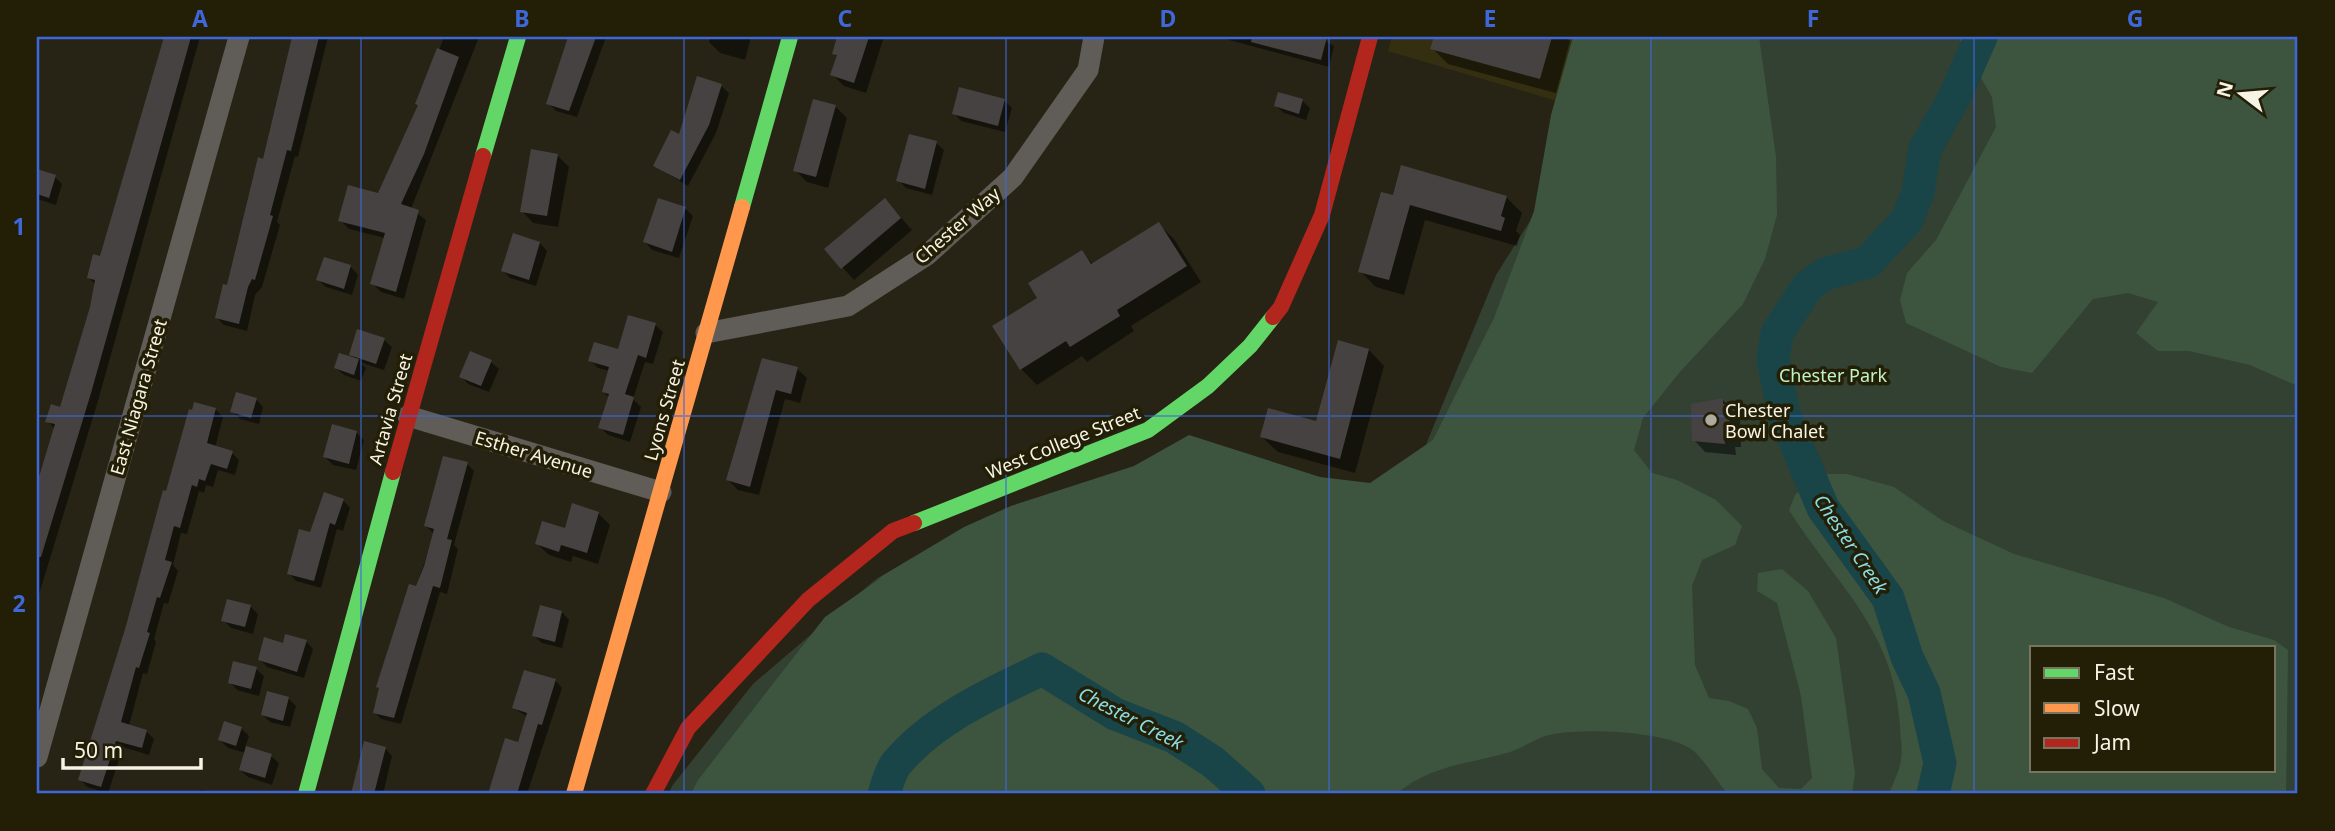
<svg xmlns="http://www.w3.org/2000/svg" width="2335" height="831" font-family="'Noto Sans',sans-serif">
<rect width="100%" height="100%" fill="#272416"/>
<path fill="#352f11" d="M1392 37H1599L1581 108 1388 51Z"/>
<path fill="#334133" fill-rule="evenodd" d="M1599 37H2298V794H669L672 786 753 684 875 580 997 527 1347 538 1425 447 1496 275 1564 167ZM2032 647H2274V770H2032Z"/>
<g fill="#3d553f" fill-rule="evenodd">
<path d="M1573 37H1759L1776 157 1777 215 1765 259 1743 304 1679 373 1643 418 1634 450 1652 473 1677 480 1716 500 1742 526 1735 545 1702 560 1692 586 1695 665 1709 698 1729 701 1748 709 1757 728 1762 769 1779 788 1801 789 1812 778 1801 696 1777 603 1757 591 1758 573 1782 569 1808 591 1836 638 1855 773 1852 794H1728C1716 781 1705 759 1691 749 1665 731 1585 728 1554 734 1539 736 1525 747 1510 752 1468 764 1431 765 1396 794H691L698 780 825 617 881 578 875 580 964 527 1011 506 1134 466 1189 435 1320 477 1370 483 1433 440 1494 318 1534 211 1551 115Z"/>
<path d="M1958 37H2298V386L2250 365 2189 351H2158L2136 333 2158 302 2128 293 2093 299 2032 373 2001 367 1906 323 1900 300 1907 273 1936 240 1996 127 1992 97Z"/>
<path d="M1817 474H1847L1894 487 1943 521 2014 554 2164 598 2229 627 2274 640 2288 650 2286 794H1889C1893 783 1900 770 1901 759 1903 749 1900 736 1900 726 1895 630 1836 585 1789 510L1795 495ZM2032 647H2274V770H2032Z"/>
</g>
<g fill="#0007">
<path d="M165 37H200L98 401 37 601V481L55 429 47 421 61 409 91 307 96 285 89 278 101 258Z"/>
<path d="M295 37H328L298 157 295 156 277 222 280 225 262 287 255 295 247 331 224 325 217 318 228 287 264 161Z"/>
<path d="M444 37H479L411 209 426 220 404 299 381 292 372 283 385 238 349 229 340 220 379 195 407 135Z"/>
<path d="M569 37H606L577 117 556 111 548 103Z"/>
<path d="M710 37H751L745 60 720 53 709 42Z"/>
<path d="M841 37H884L866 93 844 86 832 74 838 57 834 53Z"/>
<path d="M1225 37H1319L1334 46 1329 67 1229 40Z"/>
<path d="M1435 37H1565L1570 41 1556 93 1448 64 1432 48Z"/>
<path d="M721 86 729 93 716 133 688 186 655 166Z"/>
<path d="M1004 100 1012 108 1005 132 961 121 954 113Z"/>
<path d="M1302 101 1310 108 1306 120 1284 113 1276 106Z"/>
<path d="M835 106 847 118 828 188 807 182 795 170Z"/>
<path d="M936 143 944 150 932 195 906 188 898 180Z"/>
<path d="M557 155 569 167 558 227 533 223 522 211Z"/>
<path d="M37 171 55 177 62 184 56 205 37 199Z"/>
<path d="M1394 197H1506L1522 213 1516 231 1520 235 1517 246 1425 220 1404 295 1376 287 1360 271Z"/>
<path d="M685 208 693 216 679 258 652 250 645 242Z"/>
<path d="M896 212 912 230 854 280 827 250Z"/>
<path d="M1158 224 1174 239 1201 282 1131 326 1134 331 1087 362 1082 356 1037 385 1021 369 995 327 1040 298 1081 252 1094 265Z"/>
<path d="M540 243 547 251 536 286 510 278 503 271Z"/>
<path d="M325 259 351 267 358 275 352 295 326 287 318 280Z"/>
<path d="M655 325 663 332 653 364 645 362 633 399 641 407 630 442 608 435 600 427 610 398 603 392 610 371 598 368 590 360 619 351Z"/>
<path d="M384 340 392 347 384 370 359 362 366 368 361 381 344 375 336 368 357 360 351 354Z"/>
<path d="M1369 350 1384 366 1355 473 1278 452 1262 437 1317 423Z"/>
<path d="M763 360 797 369 807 378 800 403 785 399 759 495 738 490 728 480Z"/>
<path d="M491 362 499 369 489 392 468 384 461 376Z"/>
<path d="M256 399 263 407 259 424 240 419 232 411Z"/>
<path d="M1723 400 1740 418 1741 447H1735L1736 455 1705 452 1694 440Z"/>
<path d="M215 409 223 417 215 448 232 453 239 460 235 475 218 470 213 487 206 485 204 493 199 491 187 534 181 533 173 565 178 571 168 604 164 603 154 639 156 642 147 674 143 673 129 726 146 731 154 739 149 755 123 747 108 793 87 787 80 779Z"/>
<path d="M356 432 364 440 356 470 333 465 325 457Z"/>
<path d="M467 464 474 471 454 545 458 549 447 594 440 592 401 724 381 719 374 712 434 534 426 526Z"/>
<path d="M343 500 350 508 343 531 337 529 321 588 296 581 289 573 311 534Z"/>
<path d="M598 513 610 525 598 564 573 556 571 562 549 555 537 544Z"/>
<path d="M250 606 258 614 253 634 231 628 223 620Z"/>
<path d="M562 612 569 620 562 648 542 643 534 636Z"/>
<path d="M306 641 313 649 304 678 267 667 260 659Z"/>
<path d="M256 669 264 676 259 696 237 690 230 682Z"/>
<path d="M555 680 562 688 527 794 502 786 527 717 514 708Z"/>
<path d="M288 698 296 706 290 727 270 722 263 715Z"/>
<path d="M241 728 249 736 245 748 271 756 279 763 272 785 248 777 240 770 246 753 228 748 220 740Z"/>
<path d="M365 743 385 748 392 756 383 794H351Z"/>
<path d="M201 790 216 794H200Z"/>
</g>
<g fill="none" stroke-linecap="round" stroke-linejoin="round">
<g stroke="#1a4548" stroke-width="33">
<path d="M884 794C887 785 890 772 896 764 932 720 992 693 1042 669L1115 714 1174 737 1213 762 1249 794"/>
<path d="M1933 794 1940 763 1924 693 1907 657 1888 598 1823 508 1784 415 1773 359 1777 333 1808 286 1825 274 1868 262 1907 220 1918 192 1925 149 1954 98 1981 37"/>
</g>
</g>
<g fill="#464241">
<path d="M164 37H191L91 393 41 557H37V483L55 424 45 422 51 404 60 407 90 307 95 280 87 278 93 254 100 256Z"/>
<path d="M292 37H319L291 151 287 150 270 215 273 216 255 280 252 279 248 287 239 324 215 318 223 284 227 285 258 157 263 159Z"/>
<path d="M568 37H596L569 111 546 104Z"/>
<path d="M837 37H869L854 83 830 75 837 55 832 54Z"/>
<path d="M1252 37H1327L1321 60 1251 42Z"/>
<path d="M1434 37H1552L1540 79 1430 49Z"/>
<path d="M437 48 459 57 424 154 401 204 419 210 396 292 370 284 385 233 338 221 348 185 378 193 418 105 415 104Z"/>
<path d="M697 76 722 84 709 125 680 180 653 166 671 130 679 134Z"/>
<path d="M959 87 1005 99 998 126 952 114Z"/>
<path d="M1278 92 1303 99 1299 114 1274 106Z"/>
<path d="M813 99 836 105 816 177 793 171Z"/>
<path d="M909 134 937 141 925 189 896 181Z"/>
<path d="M531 149 558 154 547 216 520 212Z"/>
<path d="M1401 165 1507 196 1501 216 1505 218 1501 231 1410 205 1389 280 1358 272 1381 192 1393 195Z"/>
<path d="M37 169 56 175 49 198 37 194Z"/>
<path d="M658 198 686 207 672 252 643 242Z"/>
<path d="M885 198 901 218 841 269 824 249Z"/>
<path d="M1159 222 1187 266 1117 310 1120 316 1070 347 1066 341 1020 370 992 326 1037 298 1028 283 1082 250 1091 264Z"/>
<path d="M513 233 540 242 529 280 501 271Z"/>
<path d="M324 257 351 265 344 289 316 280Z"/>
<path d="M628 315 656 323 646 358 638 355 625 394 634 397 623 435 598 428 609 394 602 392 609 367 588 361 594 342 618 349Z"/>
<path d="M357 329 385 338 376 364 349 355Z"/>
<path d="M1338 340 1369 349 1340 459 1260 437 1268 408 1316 421Z"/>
<path d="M470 351 492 360 481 386 459 377Z"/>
<path d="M339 353 359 359 354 375 334 368Z"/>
<path d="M762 358 798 367 791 394 776 390 750 487 726 480Z"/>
<path d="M236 392 257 398 251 418 230 412Z"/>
<path d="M1723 398V404H1729L1730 436H1724L1725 444 1692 441 1691 404Z"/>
<path d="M194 402 216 408 207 443 233 451 227 469 211 464 205 481 199 479 197 487 192 485 180 528 174 526 165 560 172 562 160 598 157 597 147 632 150 633 139 668 136 667 121 722 147 730 142 748 116 741 101 787 78 780 126 626 163 490 166 491 189 409 192 410Z"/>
<path d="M332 424 357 431 349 464 323 457Z"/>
<path d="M443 456 468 462 447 539 452 540 440 588 433 586 394 718 373 713 379 688 376 687 409 584 416 586 424 566 434 529 424 526Z"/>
<path d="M324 492 344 499 335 525 330 523 314 581 287 574 299 529 310 532Z"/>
<path d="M572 503 599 512 587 553 561 545 559 552 535 544 542 521 565 528Z"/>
<path d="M227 599 251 605 245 627 221 621Z"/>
<path d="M540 605 562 611 555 642 532 636Z"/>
<path d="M285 634 307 640 297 672 258 660 264 637 283 643Z"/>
<path d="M233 661 257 667 251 689 228 683Z"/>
<path d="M524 670 556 679 542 725 538 724 517 794H488L505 738 518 742 527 713 512 708Z"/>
<path d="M267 691 289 697 283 721 261 715Z"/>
<path d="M224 721 242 727 236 746 218 740Z"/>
<path d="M364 741 386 747 374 794H351Z"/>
<path d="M246 746 272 754 265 778 239 770Z"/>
</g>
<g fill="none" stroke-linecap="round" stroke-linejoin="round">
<g stroke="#605c57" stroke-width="21">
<path d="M706 333 848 306 927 255 1013 177 1088 70 1094 37"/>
<path d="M408 416 661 492"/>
<path d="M37 757 239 37"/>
</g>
<g stroke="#63d668" stroke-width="16">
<path d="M483 156 518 37"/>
<path d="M742 207 790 37"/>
<path d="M914 523 1148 430 1208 386 1250 346 1273 317"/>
<path d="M306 794 393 472"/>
</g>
<path stroke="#ff974d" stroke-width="16" d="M574 794 742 207"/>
<g stroke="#b3261e" stroke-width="16">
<path d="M1273 317 1281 307 1322 215 1370 37"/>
<path d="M393 472 483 156"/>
<path d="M653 794 688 728 808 600 893 531 914 523"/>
</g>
</g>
<path fill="none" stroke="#3e67da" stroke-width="2" stroke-opacity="0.55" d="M361 37V794M684 37V794M1006 37V794M1329 37V794M1651 37V794M1974 37V794M37 416H2298"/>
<circle fill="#aeab9d" stroke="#231f06" stroke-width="2.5" cx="1711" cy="420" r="7"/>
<g text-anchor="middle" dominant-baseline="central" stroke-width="7" stroke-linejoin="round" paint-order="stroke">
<g font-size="18" fill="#f7f4e5" stroke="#231f06">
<text transform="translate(957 225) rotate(-41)">Chester Way</text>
<text transform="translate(138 397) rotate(-74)">East Niagara Street</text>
<text transform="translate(390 409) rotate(-74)">Artavia Street</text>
<text transform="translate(664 410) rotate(-74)">Lyons Street</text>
<text transform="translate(1063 442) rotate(-22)">West College Street</text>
<text transform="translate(534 454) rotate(17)">Esther Avenue</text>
</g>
<g font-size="18" fill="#bff3c5" stroke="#231f06">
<text x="1833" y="375">Chester Park</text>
</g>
<g font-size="18" fill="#f7f4e5" stroke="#231f06" text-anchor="start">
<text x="1725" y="410">Chester<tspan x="1725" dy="21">Bowl Chalet</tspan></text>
</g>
<g font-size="19" font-style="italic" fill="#8bdce5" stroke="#231f06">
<text transform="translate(1851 544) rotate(56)">Chester Creek</text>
<text transform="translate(1131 718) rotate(27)">Chester Creek</text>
</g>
</g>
<rect width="2335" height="831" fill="none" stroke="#231f06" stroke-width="77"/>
<rect x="2030" y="646" width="245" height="126" fill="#231f06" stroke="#78745f" stroke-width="2"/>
<rect x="2044" y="668" width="35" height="10" fill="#63d668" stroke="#78745f" stroke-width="2"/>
<text x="2094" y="680" font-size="21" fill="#f7f4e5">Fast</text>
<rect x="2044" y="703" width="35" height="10" fill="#ff974d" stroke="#78745f" stroke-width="2"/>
<text x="2094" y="716" font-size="21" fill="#f7f4e5">Slow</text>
<rect x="2044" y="738" width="35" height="10" fill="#b3261e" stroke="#78745f" stroke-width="2"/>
<text x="2094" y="750" font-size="21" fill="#f7f4e5">Jam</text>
<g transform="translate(2241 94) rotate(286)" stroke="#231f06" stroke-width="5" paint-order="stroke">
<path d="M0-5L12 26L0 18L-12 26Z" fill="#f7f4e5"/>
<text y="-10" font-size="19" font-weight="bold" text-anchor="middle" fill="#f7f4e5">N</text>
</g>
<path d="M63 758v10h138v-10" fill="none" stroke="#f7f4e5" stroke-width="3.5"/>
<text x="74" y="758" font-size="21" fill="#f7f4e5" stroke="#231f06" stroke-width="5" paint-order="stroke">50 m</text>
<rect x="38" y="38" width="2258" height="754" fill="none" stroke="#3e67da" stroke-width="2.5"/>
<g font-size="23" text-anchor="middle" font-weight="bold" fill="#3e67da">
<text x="200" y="27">A</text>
<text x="522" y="27">B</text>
<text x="845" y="27">C</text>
<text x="1168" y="27">D</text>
<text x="1490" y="27">E</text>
<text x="1813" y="27">F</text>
<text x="2135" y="27">G</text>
<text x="19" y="235">1</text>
<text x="19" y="612">2</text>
</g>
</svg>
